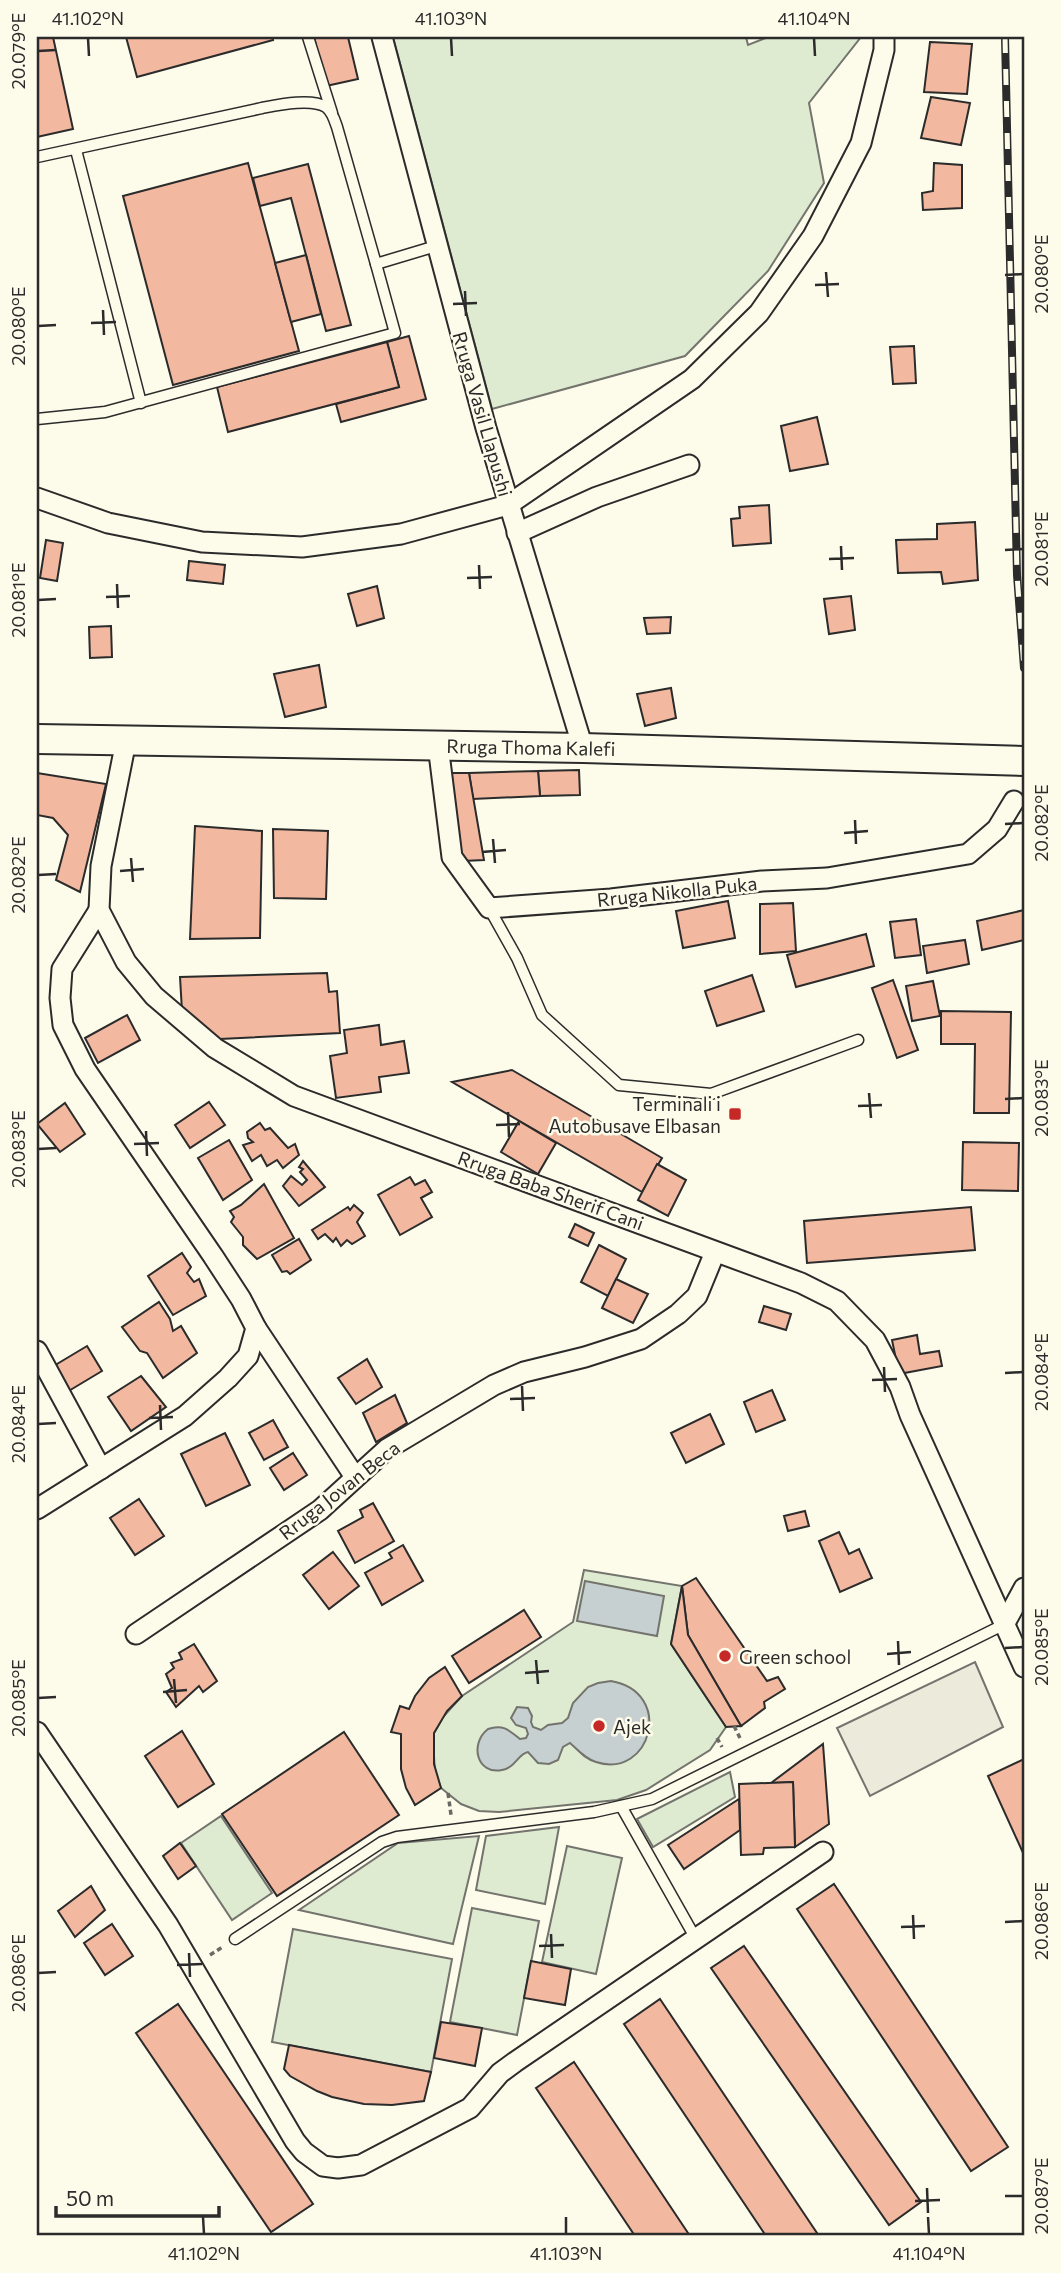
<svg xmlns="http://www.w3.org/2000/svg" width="1061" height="2273" font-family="Commissioner,sans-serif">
<rect width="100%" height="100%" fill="#fdfbea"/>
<g fill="#deebd1" stroke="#74746e" stroke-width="2">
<path d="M393 37H746L748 45 768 37H861L809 103 824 183 768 271 685 356 492 409Z"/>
<path d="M584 1570 682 1586 671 1644 726 1727 710 1750 646 1790 617 1800 499 1812 479 1811 461 1804 441 1788 435 1772 433 1741 434 1733 443 1717 462 1696 573 1622Z"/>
<path d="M730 1772 735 1797 653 1847 637 1819Z"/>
<path d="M221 1816 272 1893 232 1920 181 1843Z"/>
<path d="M559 1827 545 1904 476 1890 486 1836Z"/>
<path d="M479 1836 453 1944 299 1910 398 1843Z"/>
<path d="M567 1846 622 1858 596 1974 542 1962Z"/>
<path d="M472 1908 539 1921 517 2035 450 2022Z"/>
<path d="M293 1929 452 1959 431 2072 272 2042Z"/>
</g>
<path fill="#eceadb" stroke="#74746e" stroke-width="2" d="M975 1662 1003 1727 870 1796 837 1728Z"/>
<g fill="#c7d0d0" stroke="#74746e" stroke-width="2">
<path d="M585 1581 664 1596 657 1636 577 1621Z"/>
<path d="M611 1681C675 1692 651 1780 596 1762 585 1759 578 1750 570 1743L563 1747 558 1760 549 1764 538 1763 528 1752C518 1754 515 1768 502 1770 477 1775 469 1744 488 1729 503 1724 509 1730 520 1739L526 1738 528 1734 526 1728 516 1725 511 1718 517 1707 528 1708 532 1716 531 1722 533 1727 541 1730 548 1725 562 1723 568 1718 573 1703 588 1687 598 1683Z"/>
</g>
<g fill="#f2b8a0" stroke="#2b2b2b" stroke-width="2">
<path d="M37 37H53L73 129 37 137Z"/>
<path d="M126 37H272L273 40 137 77Z"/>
<path d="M314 37H348L358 79 326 86Z"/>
<path d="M930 42 972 44 967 94 924 92Z"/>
<path d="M931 97 970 103 961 145 921 138Z"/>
<path d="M248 163 299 351 173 385 123 196Z"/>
<path d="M934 163 962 165V208L923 210 922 193 933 191Z"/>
<path d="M308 164 351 325 326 331 291 198 260 206 253 178Z"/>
<path d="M306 255 321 314 291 322 275 263Z"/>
<path d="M409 336 426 399 341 422 336 404 399 387 387 342Z"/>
<path d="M387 342 399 387 228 432 217 387Z"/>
<path d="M914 346 916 383 893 384 890 347Z"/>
<path d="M817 417 828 464 790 471 781 426Z"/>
<path d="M769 505 771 543 733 546 731 519 740 518 739 507Z"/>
<path d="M975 522 978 580 943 584 941 572 898 573 896 540 937 539V524Z"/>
<path d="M46 540 63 543 57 581 40 578Z"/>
<path d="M189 561 225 565 223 584 187 580Z"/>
<path d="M377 586 384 618 357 626 348 594Z"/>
<path d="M851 596 855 630 829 634 824 599Z"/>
<path d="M671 617 670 633 647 634 644 618Z"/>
<path d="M111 626 112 657 90 658 89 627Z"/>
<path d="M319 665 326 707 285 717 274 674Z"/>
<path d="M671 688 676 718 645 726 637 694Z"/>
<path d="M579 770 580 795 540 796 538 771Z"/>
<path d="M538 771 540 796 473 799 469 773Z"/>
<path d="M37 773 106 784 80 892 56 880 68 835 53 818 37 815Z"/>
<path d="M445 773H469L484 860 463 861Z"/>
<path d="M195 826 262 831 260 938 190 939Z"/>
<path d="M273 829 328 831 326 899 274 898Z"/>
<path d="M728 901 735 938 683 948 676 911Z"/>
<path d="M793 903 796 951 760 954V904Z"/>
<path d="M1024 910V940L982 950 977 921Z"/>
<path d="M916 919 921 955 895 958 890 922Z"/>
<path d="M866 934 874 966 796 987 787 955Z"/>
<path d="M965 940 969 964 927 973 923 946Z"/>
<path d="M327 973 329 992 337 991 340 1033 220 1039 182 1011 180 977Z"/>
<path d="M752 975 764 1011 717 1026 705 991Z"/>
<path d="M893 980 918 1050 897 1058 872 988Z"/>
<path d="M933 981 940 1016 912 1021 906 986Z"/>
<path d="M941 1011 1011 1012 1009 1113H974L975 1044H941Z"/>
<path d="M127 1015 140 1040 98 1063 85 1038Z"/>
<path d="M379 1025 381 1045 404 1041 409 1073 379 1077 381 1092 336 1098 330 1056 347 1053 344 1030Z"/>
<path d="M512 1070 662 1158 642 1192 452 1082Z"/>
<path d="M209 1102 225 1125 190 1148 175 1125Z"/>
<path d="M65 1103 85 1134 60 1152 37 1124Z"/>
<path d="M519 1121 556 1143 538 1174 501 1152Z"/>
<path d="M260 1123 265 1130 270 1128 288 1148 295 1144 299 1155 283 1168 277 1160 267 1166 261 1155 252 1161 243 1145 253 1142 248 1138 247 1132Z"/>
<path d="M229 1140 252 1180 223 1200 198 1158Z"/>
<path d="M963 1142 1019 1143 1018 1191 962 1190Z"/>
<path d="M303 1161 325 1187 299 1206 283 1186 291 1176 302 1185 307 1180 300 1172 303 1169 299 1167Z"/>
<path d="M657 1164 686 1180 668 1216 638 1200Z"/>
<path d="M410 1177 415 1185 425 1180 432 1192 421 1198 432 1217 400 1235 378 1195Z"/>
<path d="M264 1184 294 1238 257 1259 243 1245V1237L231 1222 234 1217 230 1211 241 1205Z"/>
<path d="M354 1205 363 1213 357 1222 365 1236 352 1244 347 1240 341 1246 336 1238 333 1242 325 1234 318 1239 312 1230 348 1207 350 1210Z"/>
<path d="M971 1207 975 1250 807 1263 804 1221Z"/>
<path d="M575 1224 594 1233 588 1246 569 1237Z"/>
<path d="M299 1239 311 1260 290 1274 287 1271 282 1272 272 1255Z"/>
<path d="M599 1245 626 1259 608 1296 581 1282Z"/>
<path d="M182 1253 191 1267 187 1273 194 1282 199 1279 206 1296 173 1315 148 1276Z"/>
<path d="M616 1279 648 1294 633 1323 602 1308Z"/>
<path d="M159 1302 170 1319 173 1331 181 1326 197 1353 163 1378 147 1353 140 1351 122 1327Z"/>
<path d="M764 1306 791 1314 786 1330 759 1322Z"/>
<path d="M917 1335 920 1354 939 1351 942 1366 899 1374 892 1340Z"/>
<path d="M87 1346 102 1371 67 1392 52 1367Z"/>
<path d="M367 1359 382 1387 356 1404 338 1378Z"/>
<path d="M141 1376 166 1407 131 1431 108 1397Z"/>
<path d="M772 1390 785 1420 756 1432 744 1402Z"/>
<path d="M395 1395 407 1423 376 1442 363 1413Z"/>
<path d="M710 1414 724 1444 686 1463 671 1433Z"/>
<path d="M273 1420 288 1447 264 1460 249 1433Z"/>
<path d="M225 1433 250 1485 206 1506 181 1454Z"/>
<path d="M293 1453 307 1475 284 1490 270 1468Z"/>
<path d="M139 1499 164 1536 135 1555 110 1518Z"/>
<path d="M373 1503 394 1541 355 1563 338 1531 363 1517 360 1510Z"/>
<path d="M805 1511 809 1526 788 1531 784 1516Z"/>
<path d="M839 1532 849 1554 859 1549 872 1578 840 1592 819 1541Z"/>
<path d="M403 1545 423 1581 382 1605 365 1573 392 1558 389 1553Z"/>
<path d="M333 1552 359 1586 329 1609 303 1575Z"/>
<path d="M696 1578 767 1681 778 1677 785 1689 764 1702 765 1708 741 1726 688 1635 682 1586Z"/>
<path d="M682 1586 688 1635 741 1726 726 1727 671 1644Z"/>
<path d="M524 1610 541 1637 469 1683 452 1656Z"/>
<path d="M194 1644 217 1681 203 1692 199 1686 176 1707 166 1692 172 1688 166 1674 174 1668 171 1663 182 1659 179 1653Z"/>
<path d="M445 1667 462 1696 447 1711 434 1733V1764L441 1788 415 1805 406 1788 401 1769V1734L391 1732 400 1706 409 1709 415 1696 429 1678Z"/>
<path d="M182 1731 214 1784 178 1807 145 1756Z"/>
<path d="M344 1732 399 1815 277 1896 222 1814Z"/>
<path d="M823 1744 829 1824 795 1847 793 1782 771 1783Z"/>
<path d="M1024 1759V1855L988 1776Z"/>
<path d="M793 1782 795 1847 764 1848 763 1854 741 1855 739 1784Z"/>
<path d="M739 1799 740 1830 684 1869 668 1845Z"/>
<path d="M180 1843 196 1866 178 1879 163 1856Z"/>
<path d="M834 1884 1008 2147 971 2171 797 1909Z"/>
<path d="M91 1886 105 1910 75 1937 58 1911Z"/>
<path d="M112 1924 133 1956 105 1975 84 1943Z"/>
<path d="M744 1946 921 2202 889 2225 711 1968Z"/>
<path d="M531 1961 571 1969 565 2005 524 1998Z"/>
<path d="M660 1999 819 2236H766L624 2024Z"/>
<path d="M178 2004 313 2204 271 2232 136 2033Z"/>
<path d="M441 2022 482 2028 475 2066 434 2058Z"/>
<path d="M289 2045 431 2072 424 2101 392 2105 364 2104 332 2097 317 2091 290 2076 284 2069Z"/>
<path d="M574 2062 690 2236H635L536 2088Z"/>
</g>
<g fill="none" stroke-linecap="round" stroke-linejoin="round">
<defs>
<g id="service">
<path d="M308 37 332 113"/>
<path d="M76 150 141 403"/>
<path d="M37 157 262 108C278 105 311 98 326 107 332 111 335 121 337 127L376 264 436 246"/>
<path d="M37 419 105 412 395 333 376 264"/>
<path d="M489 908 517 958 542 1015 619 1085 711 1094 858 1040"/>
<path d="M621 1806 696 1939"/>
<path d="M235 1939 382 1842 397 1837 594 1812 652 1799 1005 1624"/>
</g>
<g id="minor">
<path d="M382 37 486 428 583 748"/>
<path d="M37 498 108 523 202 542 302 547 401 534 508 505 692 379 759 313 813 236 861 143 884 50V37"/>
<path d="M517 533 597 497 689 465"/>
<path d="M126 741 101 866 99 910 126 962 154 996 215 1048 294 1096 801 1283 837 1301 875 1340 900 1387 910 1415 1024 1667"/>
<path d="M438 745 452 857 489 908 611 899 762 881 827 878 968 854 997 829 1014 801"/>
<path d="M256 1328 355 1477"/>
<path d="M37 1351 101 1469"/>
<path d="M37 1509 185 1416 228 1378 248 1356 256 1328 241 1299 213 1256 85 1069 63 1025 60 998 62 969 99 910"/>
<path d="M1005 1623 1024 1588"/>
<path d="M136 1634 320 1510 387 1449 494 1385 524 1372 585 1357 641 1339 678 1314 697 1296 715 1252"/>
<path d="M37 1732 168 1925 295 2141 304 2152 323 2166 338 2168 361 2165 470 2108 500 2073 515 2062 823 1852"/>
</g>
<path id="secondary" d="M37 739 583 748 1024 761"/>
</defs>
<use href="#service" stroke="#2b2b2b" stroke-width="13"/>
<use href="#minor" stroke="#2b2b2b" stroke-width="23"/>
<use href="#secondary" stroke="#2b2b2b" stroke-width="32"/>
<g stroke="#6a6964" stroke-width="3.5" stroke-dasharray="5 3.5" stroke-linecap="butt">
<path d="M734 1726 740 1738"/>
<path d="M717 1738 722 1747"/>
<path d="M448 1793 451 1815"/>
<path d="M210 1955 224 1946"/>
</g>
<use href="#service" stroke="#fdfbea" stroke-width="10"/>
<use href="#minor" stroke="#fdfbea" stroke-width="19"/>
<use href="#secondary" stroke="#fdfbea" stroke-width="28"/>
<defs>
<path id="rail" d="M1005 37 1017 575 1024 668"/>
</defs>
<use href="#rail" stroke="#2b2b2b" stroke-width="8"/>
<use href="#rail" stroke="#fdfbea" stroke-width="5" stroke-dasharray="16" stroke-linecap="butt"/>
</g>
<path fill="none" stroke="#2b2b2b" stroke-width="2.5" d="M88 38 89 56M451 38 452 56M814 38 815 56M38 51 56 50M826 272 828 297M1005 275 1023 274M815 285 839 284M465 291 466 316M453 304 477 303M103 310 104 335M91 323 116 322M38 326 56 325M841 546 842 570M1005 550 1023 549M829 559 854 558M479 565 480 589M467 578 492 577M117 584 118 608M106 597 130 596M38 600 56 599M855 820 856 844M1005 824 1023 823M844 833 868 831M493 839 495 863M482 852 506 850M131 858 133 882M120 871 144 869M38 875 56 874M869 1093 871 1118M1005 1099 1023 1098M858 1106 882 1105M508 1112 509 1137M496 1125 520 1124M146 1131 147 1156M134 1144 159 1143M38 1149 56 1148M884 1367 885 1392M1005 1373 1023 1372M872 1380 897 1379M522 1386 523 1411M510 1399 535 1398M160 1405 161 1430M149 1418 173 1417M38 1424 56 1423M898 1641 899 1665M1005 1648 1023 1647M887 1654 911 1652M536 1660 538 1684M525 1673 549 1671M174 1679 176 1703M163 1692 187 1690M38 1698 56 1697M913 1915 914 1939M1005 1922 1023 1921M901 1927 925 1926M551 1934 552 1958M539 1946 564 1945M189 1953 190 1977M177 1965 202 1964M38 1973 56 1972M927 2188 928 2213M1005 2196H1023M915 2201 940 2200M203 2217 204 2234M566 2217V2234M928 2217 929 2234"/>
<g fill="#c62828" stroke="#fdfbea" stroke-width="2.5">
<rect x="728" y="1107" width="14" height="14" rx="3.5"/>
<circle cx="725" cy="1656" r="7"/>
<circle cx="599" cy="1726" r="7"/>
</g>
<g text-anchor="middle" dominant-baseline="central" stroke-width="5" stroke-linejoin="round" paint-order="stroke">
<g font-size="19" fill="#2b2b2b" stroke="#fdfbea">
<text transform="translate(483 414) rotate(74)">Rruga Vasil Llapushi</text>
<text transform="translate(531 747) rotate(1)">Rruga Thoma Kalefi</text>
<text transform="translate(677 891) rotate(-6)">Rruga Nikolla Puka</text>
<text transform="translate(551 1190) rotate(20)">Rruga Baba Sherif Cani</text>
<text transform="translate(339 1490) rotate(-38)">Rruga Jovan Beca</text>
</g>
<g font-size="19" fill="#2b2b2b" stroke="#fdfbea" text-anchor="start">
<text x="721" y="1103" text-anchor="end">Terminali i<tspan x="721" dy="22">Autobusave Elbasan</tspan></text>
<text x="739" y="1656">Green school</text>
<text x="613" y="1726">Ajek</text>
</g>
</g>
<rect width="1061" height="2273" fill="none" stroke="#fdfbea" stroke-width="77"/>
<path d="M56 2206v10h163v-10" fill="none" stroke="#2b2b2b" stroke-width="3.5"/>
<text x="66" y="2206" font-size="21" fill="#2b2b2b" stroke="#fdfbea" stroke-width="5" paint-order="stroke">50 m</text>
<rect x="38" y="38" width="985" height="2196" fill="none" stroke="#2b2b2b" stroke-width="2.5"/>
<g font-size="18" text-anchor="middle" fill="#2b2b2b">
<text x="88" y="25">41.102°N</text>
<text x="451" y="25">41.103°N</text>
<text x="814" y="25">41.104°N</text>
<text transform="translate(19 51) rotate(-90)" y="6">20.079°E</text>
<text transform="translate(1042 274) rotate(-90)" y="6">20.080°E</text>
<text transform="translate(19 326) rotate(-90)" y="6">20.080°E</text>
<text transform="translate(1042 549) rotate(-90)" y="6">20.081°E</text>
<text transform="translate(19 600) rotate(-90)" y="6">20.081°E</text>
<text transform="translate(1042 823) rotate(-90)" y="6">20.082°E</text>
<text transform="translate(19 875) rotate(-90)" y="6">20.082°E</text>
<text transform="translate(1042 1098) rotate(-90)" y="6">20.083°E</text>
<text transform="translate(19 1149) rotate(-90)" y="6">20.083°E</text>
<text transform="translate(1042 1372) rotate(-90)" y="6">20.084°E</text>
<text transform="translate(19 1424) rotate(-90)" y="6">20.084°E</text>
<text transform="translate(1042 1647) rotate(-90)" y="6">20.085°E</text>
<text transform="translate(19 1698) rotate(-90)" y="6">20.085°E</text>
<text transform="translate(1042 1921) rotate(-90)" y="6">20.086°E</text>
<text transform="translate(19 1973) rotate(-90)" y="6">20.086°E</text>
<text transform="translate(1042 2196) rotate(-90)" y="6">20.087°E</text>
<text x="204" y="2260">41.102°N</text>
<text x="566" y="2260">41.103°N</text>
<text x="929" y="2260">41.104°N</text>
</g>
</svg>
